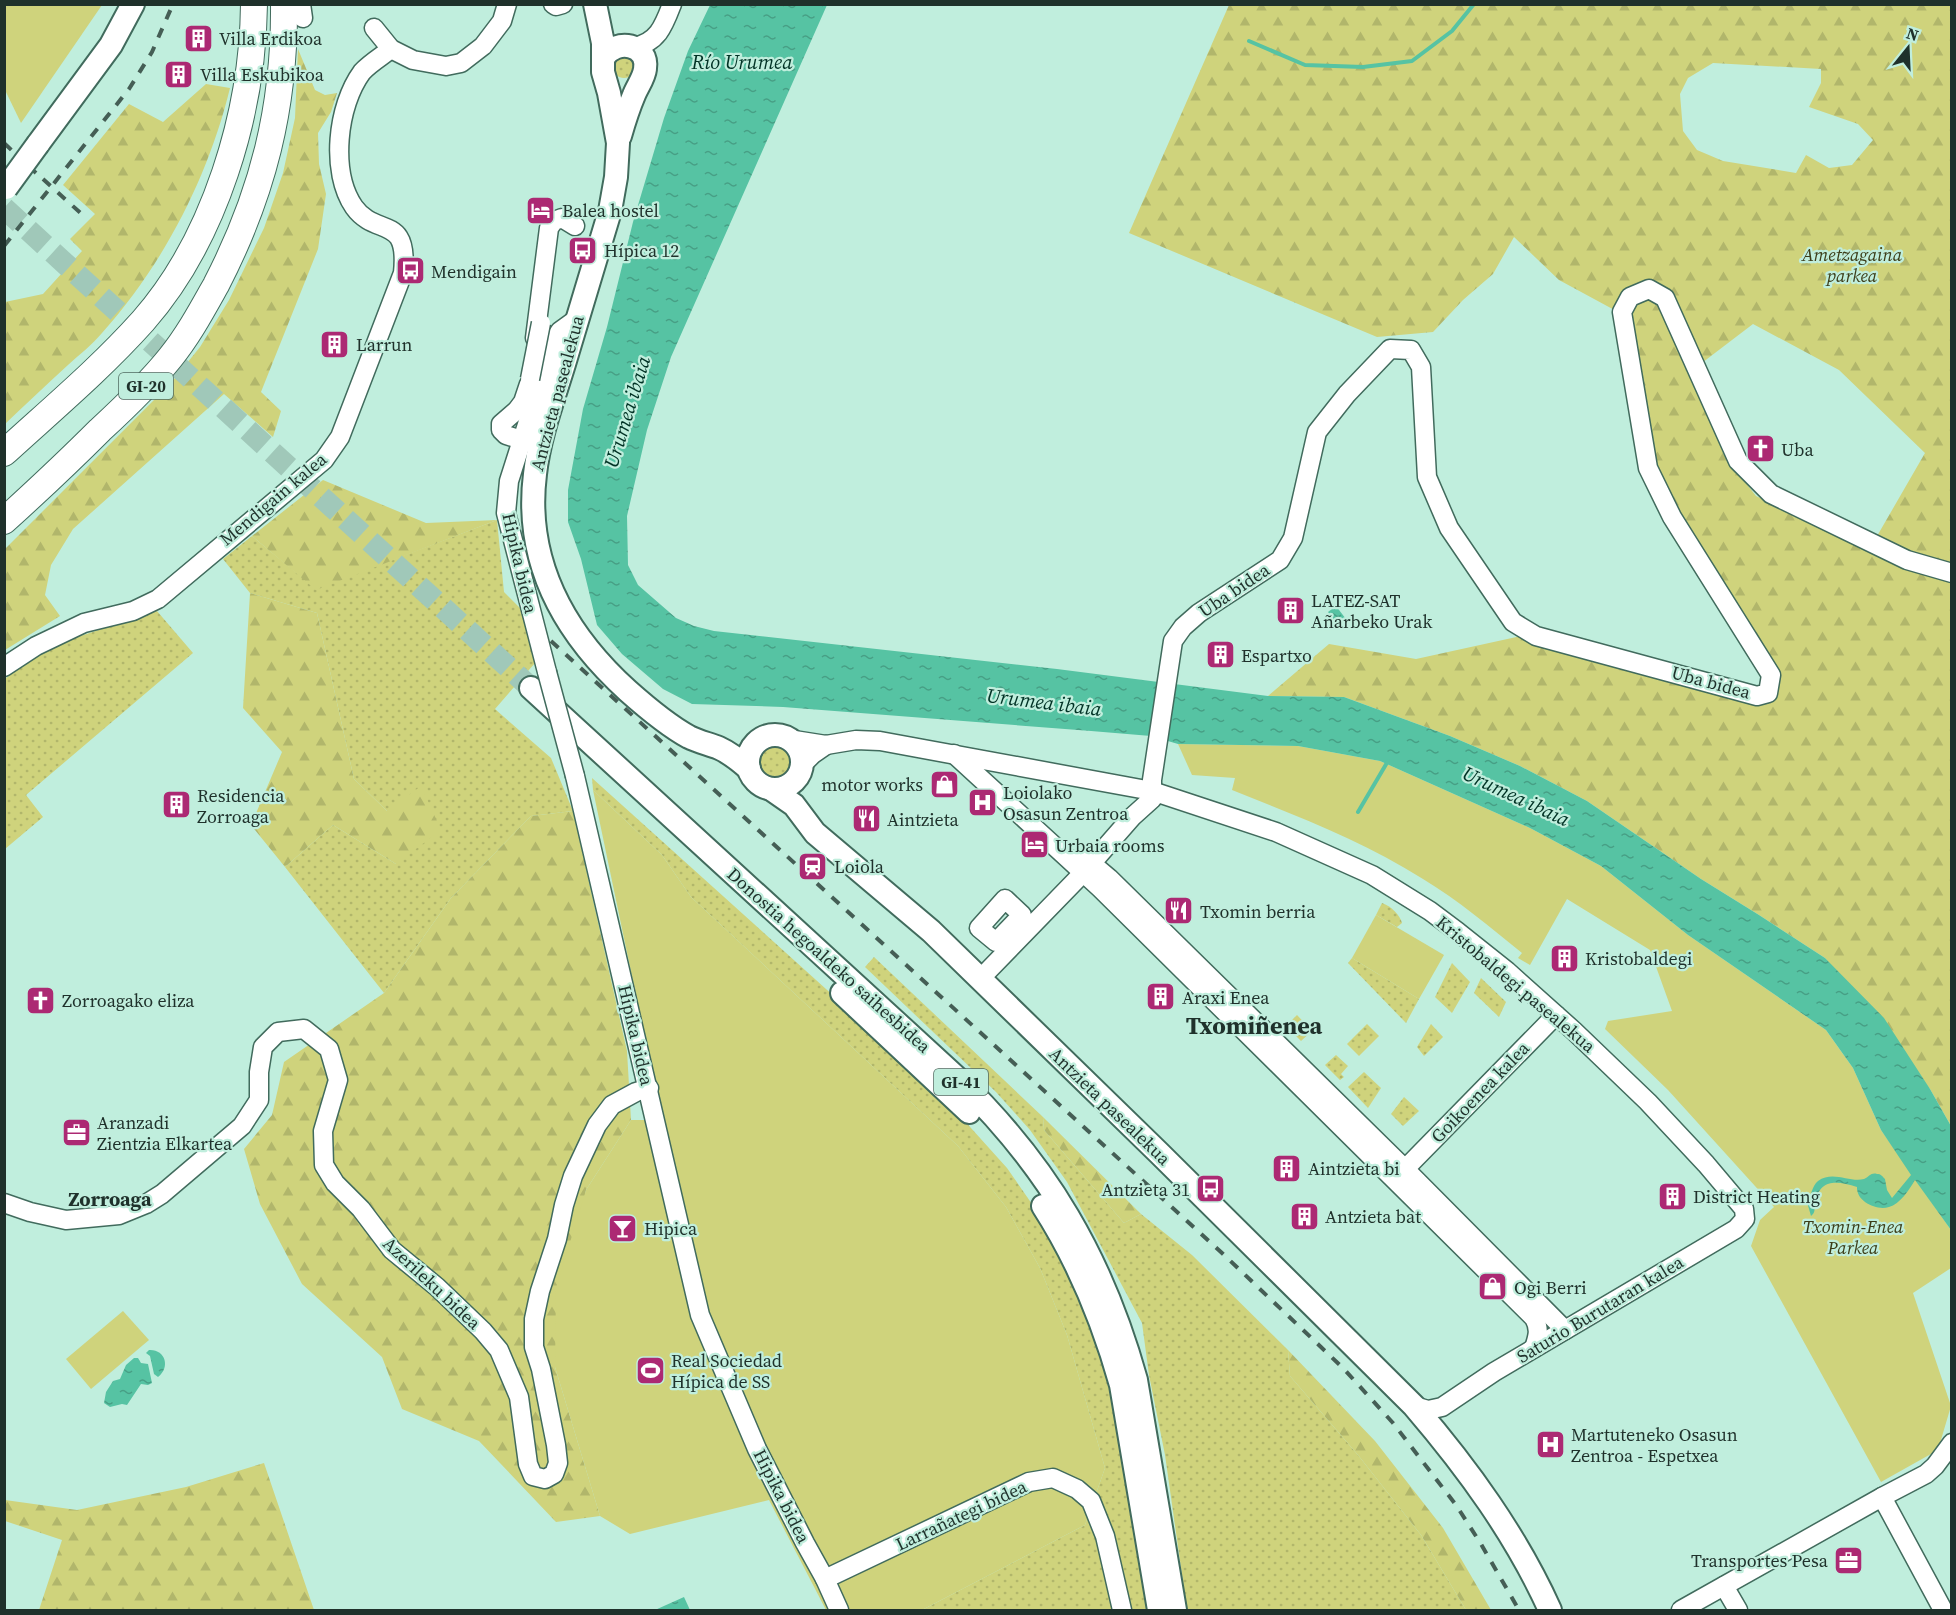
<svg xmlns="http://www.w3.org/2000/svg" width="1956" height="1615" font-family="'Source Serif 4',serif">
<defs>
<pattern id="grass-dots" width="8" height="8" patternUnits="userSpaceOnUse" patternTransform="scale(1.5)"><rect width="8" height="8" fill="#cfd37c"/><path d="M2 2h.1M6 6h.1" fill="none" stroke="#b1b66b" stroke-width="1.8" stroke-linecap="round"/></pattern>
<pattern id="forest-firs" width="22" height="20" patternUnits="userSpaceOnUse" patternTransform="scale(1.5)"><rect width="22" height="20" fill="#cfd37c"/><path d="M5 1l3.5 6h-7zM16 11l3.5 6h-7z" fill="#b1b66b"/></pattern>
<pattern id="water-ripples" width="26" height="14" patternUnits="userSpaceOnUse" patternTransform="scale(1.5)"><rect width="26" height="14" fill="#56c3a3"/><path d="M2 4q2-2 4 0t4 0M15 11q2-2 4 0t4 0" fill="none" stroke="#479f85"/></pattern>
</defs>
<rect width="100%" height="100%" fill="#c0eedd"/>
<g fill="url(#grass-dots)">
<circle cx="624" cy="67" r="11"/>
<path d="M497 520 504 592 523 611 535 663 495 709 551 758 573 811 531 816 451 898 384 993 285 867 333 825 396 864 387 811 354 779 317 613 250 593 223 559 252 536 316 589Z"/>
<path d="M157 611 193 653 26 795 43 817 5 849V679L26 661 68 640Z"/>
<circle cx="775" cy="763" r="18"/>
<path d="M592 778 867 1026 962 1118 1007 1168 1041 1217 1069 1265 1111 1371 1151 1610H922L1085 1525 1105 1468 1067 1335 1040 1268 1006 1207 958 1146 691 897 662 855 593 790Z"/>
<path d="M1382 903C1391 906 1400 915 1402 923L1397 927 1376 915Z"/>
<path d="M874 957 1043 1117 1044 1130 1124 1223 1141 1214 1192 1255 1288 1350 1290 1376 1358 1455 1421 1535 1466 1610H1187L1165 1455 1149 1375 1142 1323 1067 1182 1030 1130 996 1092 865 967Z"/>
<path d="M1352 958 1419 999 1406 1023 1348 963Z"/>
<path d="M1452 963 1470 982 1452 1013 1435 997Z"/>
<path d="M1481 978 1506 1002 1499 1017 1474 993Z"/>
<path d="M1297 1015 1312 1031 1301 1041 1286 1026Z"/>
<path d="M1367 1024 1379 1036 1359 1056 1347 1044Z"/>
<path d="M1431 1024 1443 1037 1424 1056 1417 1047Z"/>
<path d="M1336 1055 1348 1066 1341 1074 1344 1077 1340 1080 1325 1065Z"/>
<path d="M1364 1072 1381 1088 1368 1108 1348 1087Z"/>
<path d="M1404 1097 1419 1111 1403 1126 1391 1114Z"/>
</g>
<g fill="url(#forest-firs)" fill-rule="evenodd">
<path d="M1229 5H1951V1126L1930 1089 1825 958 1759 915 1701 879 1587 801 1520 766 1450 736 1344 697 1268 696 1329 644 1416 659 1521 636 1775 697 1779 672 1694 544 1654 464 1631 319 1559 280 1514 237 1493 274 1463 300 1433 332 1377 337 1129 233ZM1713 63 1821 69V83L1809 107 1858 124 1873 140 1852 165 1829 168 1806 155 1796 173 1723 161 1697 150 1683 131 1680 94 1688 78ZM1753 324 1839 370 1925 453 1869 550 1756 496 1724 455 1690 372Z"/>
<path d="M298 49 315 90 325 95 337 93 331 112 318 133 319 164 326 194 318 249 261 392 281 411 273 437 224 394 73 529 51 565 45 595 60 616 5 650V549L170 384 200 347 229 300 264 228 283 173 295 118Z"/>
<path d="M206 84 230 88C208 178 163 265 102 333 92 345 80 354 68 365 47 384 26 404 5 424V302L43 294 82 251 70 239 95 214 63 185 129 104 163 122Z"/>
<path d="M323 480 426 523 497 520 316 590 252 536Z"/>
<path d="M250 593 317 613 354 779 387 811 421 786 441 830 396 864 333 825 285 867 251 825 282 752 243 708Z"/>
<path d="M573 811 627 1051 631 1120 586 1190 555 1367 600 1516 556 1522 479 1441 402 1409 382 1357 302 1284 260 1204 244 1149 272 1115 284 1062 384 993 451 898 531 816Z"/>
<path d="M1043 1117 1141 1214 1124 1223 1044 1130Z"/>
<path d="M1288 1350 1375 1441 1443 1528 1491 1610H1466L1421 1535 1358 1455 1290 1376Z"/>
<path d="M264 1463 314 1610H39L62 1540 5 1521V1500L77 1510 186 1487Z"/>
</g>
<g fill="#cfd37c">
<path d="M5 4 102 5 21 123 5 90Z"/>
<path d="M1178 744 1298 746 1380 761 1530 828 1601 866 1688 935 1826 1030 1853 1068 1881 1130 1951 1230V1268L1913 1293 1951 1406 1938 1450 1881 1482 1751 1246 1760 1220 1774 1207 1668 1090 1605 1029 1608 1021 1672 1011 1650 950 1567 899 1530 965 1518 958 1522 953C1490 927 1458 900 1423 879 1363 841 1297 816 1232 790L1235 778 1192 775Z"/>
<path d="M593 790 662 855 691 897 958 1146 1006 1207 1040 1268 1067 1335 1105 1468 1085 1525 922 1610H826L769 1500 630 1534 600 1516 555 1367 556 1288 586 1190 631 1120H662Z"/>
<path d="M1376 915 1444 955 1419 999 1352 958Z"/>
<path d="M123 1311 149 1340 91 1389 66 1359Z"/>
</g>
<g fill="url(#water-ripples)">
<path d="M710 5H827L671 357 647 430 627 516 628 565 638 585 676 618 694 626 714 631 1057 669 1268 696 1344 697 1450 736 1520 766 1587 801 1701 879 1759 915 1825 958 1884 1018 1930 1089 1951 1126V1230L1915 1180C1909 1190 1900 1204 1889 1207 1876 1211 1856 1201 1857 1187 1837 1181 1820 1178 1815 1203 1814 1209 1816 1212 1811 1216L1807 1202C1811 1196 1812 1186 1818 1181 1833 1170 1850 1183 1864 1179 1869 1177 1871 1172 1877 1174 1881 1174 1882 1176 1885 1179L1887 1190 1892 1198 1911 1175 1881 1130 1853 1068 1826 1030 1688 935 1601 866 1530 828 1380 761 1298 746 1178 744 1151 736 1091 731 783 707 692 704 663 689 622 654 597 625 581 559 568 522V490L583 409 607 327 633 222 664 118 688 51Z"/>
<path d="M1336 606 1349 623 1340 629 1328 612Z"/>
<path d="M149 1350C165 1349 171 1367 158 1377L154 1374 150 1356 146 1353Z"/>
<path d="M134 1358H138L141 1363 148 1364 152 1383 148 1385 141 1384 127 1405 122 1404 110 1407 104 1403 106 1392 113 1381 120 1379 126 1365Z"/>
<path d="M684 1597 690 1610H655Z"/>
</g>
<g fill="none" stroke-linecap="round" stroke-linejoin="round">
<g stroke="#56c3a3" stroke-width="4">
<path d="M1249 41 1305 65 1363 67 1412 61 1452 31 1474 4"/>
<path d="M1358 812 1388 761"/>
</g>
<path stroke="#a0c8b9" stroke-width="22" stroke-dasharray="22 11" stroke-linecap="butt" d="M4 208 531 688"/>
<defs>
<g id="minor">
<path d="M301 4 303 18"/>
<path d="M553 4 556 6 563 4"/>
<path d="M374 28 391 49 413 60 446 66 461 63 483 46 502 21 507 4"/>
<path d="M633 47C658 43 664 25 672 4"/>
<path d="M535 338 549 228 554 221 562 218 575 226"/>
<path d="M522 440 506 435 501 430V424L517 410 523 402 529 384"/>
<path d="M4 667 36 646 84 623 133 611 158 599 324 460 340 437 403 273C409 213 376 238 354 207 330 172 337 106 362 72 369 64 382 56 391 49"/>
<path d="M547 672 506 513 509 481 554 340 560 331 578 318"/>
<path d="M788 739 826 745 856 740 880 741 1152 791 1276 832 1372 875 1430 911 1458 932 1507 971 1574 1031 1648 1102 1706 1164 1744 1209 1745 1219 1736 1229 1494 1372 1442 1407 1428 1410 1414 1406"/>
<path d="M954 754 1100 888 1534 1318C1540 1329 1538 1336 1534 1348"/>
<path d="M802 765 813 754 826 745"/>
<path d="M575 776 700 1315 757 1449 805 1543 825 1579 839 1610"/>
<path d="M1083 856 1109 878 1405 1169 1565 1330"/>
<path d="M1005 899 1022 915 996 942 979 928Z"/>
<path d="M980 979 1083 873 1132 817 1152 799V780L1173 641 1183 627 1199 613 1280 560 1293 538 1317 432 1347 394 1390 349 1411 350 1421 367 1427 477 1449 528 1513 622 1536 636 1757 696 1768 693 1771 675 1672 517 1648 468 1622 312 1630 297 1649 289 1665 298 1738 461 1771 494 1907 560 1952 573"/>
<path d="M1405 1169 1556 1015"/>
<path d="M4 1203 30 1212 66 1220 119 1215 146 1204 162 1194 242 1126 259 1100V1072L263 1047 278 1032 304 1029 329 1049 338 1080 323 1131 324 1165 335 1183 361 1209 392 1250 437 1287 483 1331 499 1350 519 1397 528 1464 533 1476 545 1479 554 1474 558 1463 556 1445 541 1369 534 1347V1319L540 1291 557 1239 564 1205 573 1176 597 1125 612 1105 636 1092 649 1088"/>
<path d="M1882 1497 1926 1474 1935 1466 1952 1443"/>
<path d="M825 1579 1029 1482 1053 1478 1077 1489 1091 1501 1105 1536 1122 1610"/>
<path d="M1724 1586 1738 1610"/>
<path d="M1681 1610 1882 1497 1943 1610"/>
</g>
<g id="major">
<path d="M595 4 603 43V72L609 93 618 143 616 177 610 211C595 262 579 313 564 364 553 400 539 437 535 474 524 562 564 633 628 691 646 707 667 725 689 737 699 742 709 744 719 748 730 753 740 761 749 769"/>
<path d="M604 57C616 38 649 44 645 69 644 78 637 87 634 95 628 109 624 122 620 136"/>
<path d="M38 144 111 45 133 4"/>
<path d="M531 688 957 1078C1048 1166 1102 1258 1136 1380L1175 1610"/>
<circle cx="775" cy="762" r="27"/>
<path d="M771 789 794 805 815 833 931 931 1159 1153 1414 1406C1468 1469 1516 1535 1550 1610"/>
<path d="M842 993 969 1112"/>
<path d="M1043 1206C1079 1262 1103 1321 1121 1385L1159 1610"/>
</g>
<g id="highway">
<path d="M4 453C51 410 100 369 143 321 215 239 253 113 254 4"/>
<path d="M4 521C37 491 69 461 100 430 125 407 149 384 170 358 188 336 202 310 216 285 263 194 285 107 284 4"/>
</g>
</defs>
<use href="#minor" stroke="#416b5d" stroke-width="21"/>
<use href="#major" stroke="#416b5d" stroke-width="26"/>
<use href="#highway" stroke="#416b5d" stroke-width="28"/>
<use href="#minor" stroke="#fff" stroke-width="18"/>
<use href="#major" stroke="#fff" stroke-width="22"/>
<use href="#highway" stroke="#fff" stroke-width="26"/>
<g stroke="#455e55" stroke-width="4" stroke-dasharray="10 10" stroke-linecap="butt">
<path d="M4 143 36 173"/>
<path d="M43 179 86 218"/>
<path d="M4 246 129 89 152 52 173 4"/>
<path d="M551 641 1222 1253 1343 1368 1393 1423 1456 1505 1481 1544 1519 1610"/>
</g>
<defs>
<g id="minor-bridge">
<path d="M530 379 541 323"/>
<path d="M547 672 575 776"/>
</g>
<path id="major-bridge" d="M6 188 38 144"/>
</defs>
<use href="#minor-bridge" stroke="#416b5d" stroke-width="21" stroke-linecap="butt"/>
<use href="#major-bridge" stroke="#416b5d" stroke-width="26" stroke-linecap="butt"/>
<use href="#minor-bridge" stroke="#fff" stroke-width="18"/>
<use href="#major-bridge" stroke="#fff" stroke-width="22"/>
</g>
<defs>
<symbol id="building-square" viewBox="-11 -11 22 22"><rect x="-9" y="-9" width="18" height="18" rx="4" fill="#ac2973" stroke="#c0eedd"/><path d="M-4-6H4V6H1V3H-1V6H-4ZM-2.5-4.3h1.7v1.8h-1.7ZM.8-4.3h1.7v1.8H.8ZM-2.5-1h1.7V.8h-1.7ZM.8-1h1.7V.8H.8Z" fill="#fff"/></symbol>
<symbol id="hotel-square" viewBox="-11 -11 22 22"><rect x="-9" y="-9" width="18" height="18" rx="4" fill="#ac2973" stroke="#c0eedd"/><path d="M-6-4.5h1.5V1H6V5H4.5V3h-9V5H-6ZM-4 0a1.8 1.8 0 1 1 3.6 0ZM.5 0V-2.5h3Q6-2.5 6 0Z" fill="#fff"/></symbol>
<symbol id="bus-square" viewBox="-11 -11 22 22"><rect x="-9" y="-9" width="18" height="18" rx="4" fill="#ac2973" stroke="#c0eedd"/><path d="M-5-6H5V4H4V6H2V4H-2V6H-4V4H-5ZM-3.5-4V0h7V-4ZM-3.5 1.2v1.5H-2V1.2ZM2 1.2v1.5H3.5V1.2Z" fill="#fff"/></symbol>
<symbol id="church-square" viewBox="-11 -11 22 22"><rect x="-9" y="-9" width="18" height="18" rx="4" fill="#ac2973" stroke="#c0eedd"/><path d="M-1.2-6h2.4v3.5h3.3v2.4h-3.3V6h-2.4V-.1h-3.3v-2.4h3.3Z" fill="#fff"/></symbol>
<symbol id="shop-square" viewBox="-11 -11 22 22"><rect x="-9" y="-9" width="18" height="18" rx="4" fill="#ac2973" stroke="#c0eedd"/><path d="M-5-2.5h2.3a2.7 3.5 0 0 1 5.4 0H5L5.5 6h-11ZM-1.5-2.5h3a1.5 2.3 0 0 0-3 0Z" fill="#fff"/></symbol>
<symbol id="hospital-square" viewBox="-11 -11 22 22"><rect x="-9" y="-9" width="18" height="18" rx="4" fill="#ac2973" stroke="#c0eedd"/><path d="M-5-5h3v3.5h4V-5h3V5h-3V1.5h-4V5h-3Z" fill="#fff"/></symbol>
<symbol id="restaurant-square" viewBox="-11 -11 22 22"><rect x="-9" y="-9" width="18" height="18" rx="4" fill="#ac2973" stroke="#c0eedd"/><path d="M-5-6h1v4h1v-4h1v4h1v-4h1v5L-1.5 .5V6h-2V.5L-5-1ZM5-6V6H3V1.5H1.5Q1.5-4 5-6Z" fill="#fff"/></symbol>
<symbol id="station-square" viewBox="-11 -11 22 22"><rect x="-9" y="-9" width="18" height="18" rx="4" fill="#ac2973" stroke="#c0eedd"/><path d="M-3-6H3Q5-6 5-4V2Q5 4 3 4L4.5 6H3L1.5 4h-3L-3 6H-4.5L-3 4Q-5 4-5 2V-4Q-5-6-3-6ZM-3.5-4v3h7v-3ZM-3.5 1v1.5H-2V1ZM2 1v1.5H3.5V1Z" fill="#fff"/></symbol>
<symbol id="office-square" viewBox="-11 -11 22 22"><rect x="-9" y="-9" width="18" height="18" rx="4" fill="#ac2973" stroke="#c0eedd"/><path d="M-6-3h4V-5.5h4V-3h4V5H-6ZM-1-4.5V-3h2v-1.5ZM-6 0V1H6V0Z" fill="#fff"/></symbol>
<symbol id="bar-square" viewBox="-11 -11 22 22"><rect x="-9" y="-9" width="18" height="18" rx="4" fill="#ac2973" stroke="#c0eedd"/><path d="M-6-5H6L.8 .8V4.5H3.5V6h-7V4.5H-.8V.8Z" fill="#fff"/></symbol>
<symbol id="stadium-square" viewBox="-11 -11 22 22"><rect x="-9" y="-9" width="18" height="18" rx="4" fill="#ac2973" stroke="#c0eedd"/><path d="M0-5a6.5 5 0 1 0 0 10a6.5 5 0 1 0 0-10ZM-3.5-1.8h7v3.6h-7Z" fill="#fff"/></symbol>
</defs>
<g fill-rule="evenodd">
<use href="#building-square" x="182" y="22" width="33" height="33"/>
<use href="#building-square" x="162" y="58" width="33" height="33"/>
<use href="#hotel-square" x="524" y="194" width="33" height="33"/>
<use href="#bus-square" x="566" y="234" width="33" height="33"/>
<use href="#bus-square" x="394" y="254" width="33" height="33"/>
<use href="#building-square" x="318" y="328" width="33" height="33"/>
<use href="#church-square" x="1744" y="432" width="33" height="33"/>
<use href="#building-square" x="1274" y="594" width="33" height="33"/>
<use href="#building-square" x="1204" y="638" width="33" height="33"/>
<use href="#shop-square" x="928" y="768" width="33" height="33"/>
<use href="#hospital-square" x="966" y="786" width="33" height="33"/>
<use href="#building-square" x="160" y="788" width="33" height="33"/>
<use href="#restaurant-square" x="850" y="802" width="33" height="33"/>
<use href="#hotel-square" x="1018" y="828" width="33" height="33"/>
<use href="#station-square" x="796" y="850" width="33" height="33"/>
<use href="#restaurant-square" x="1162" y="894" width="33" height="33"/>
<use href="#building-square" x="1548" y="942" width="33" height="33"/>
<use href="#building-square" x="1144" y="980" width="33" height="33"/>
<use href="#church-square" x="24" y="984" width="33" height="33"/>
<use href="#office-square" x="60" y="1116" width="33" height="33"/>
<use href="#building-square" x="1270" y="1152" width="33" height="33"/>
<use href="#bus-square" x="1194" y="1172" width="33" height="33"/>
<use href="#building-square" x="1656" y="1180" width="33" height="33"/>
<use href="#building-square" x="1288" y="1200" width="33" height="33"/>
<use href="#bar-square" x="606" y="1212" width="33" height="33"/>
<use href="#shop-square" x="1476" y="1270" width="33" height="33"/>
<use href="#stadium-square" x="634" y="1354" width="33" height="33"/>
<use href="#hospital-square" x="1534" y="1428" width="33" height="33"/>
<use href="#office-square" x="1832" y="1544" width="33" height="33"/>
</g>
<g text-anchor="middle" dominant-baseline="central" stroke-width="4.5" stroke-linejoin="round" paint-order="stroke">
<g fill="#c0eedd" stroke="#4f6a60" stroke-width="1.5">
<rect x="119" y="373" width="54" height="26" rx="4.5"/>
<rect x="934" y="1069" width="54" height="26" rx="4.5"/>
</g>
<g font-size="16" font-weight="bold" fill="#1f312b">
<text x="146" y="386">GI-20</text>
<text x="961" y="1082">GI-41</text>
</g>
<g font-size="18" fill="#1f312b" stroke="#c0eedd" text-anchor="start">
<text x="219" y="38">Villa Erdikoa</text>
<text x="200" y="74">Villa Eskubikoa</text>
<text x="562" y="210">Balea hostel</text>
<text x="604" y="250">Hípica 12</text>
<text x="431" y="271">Mendigain</text>
<text x="356" y="344">Larrun</text>
<text x="1781" y="449">Uba</text>
<text x="1311" y="600">LATEZ-SAT<tspan x="1311" dy="21">Añarbeko Urak</tspan></text>
<text x="1241" y="655">Espartxo</text>
<text x="923" y="784" text-anchor="end">motor works</text>
<text x="1003" y="792">Loiolako<tspan x="1003" dy="21">Osasun Zentroa</tspan></text>
<text x="197" y="795">Residencia<tspan x="197" dy="21">Zorroaga</tspan></text>
<text x="887" y="819">Aintzieta</text>
<text x="1055" y="845">Urbaia rooms</text>
<text x="834" y="866">Loiola</text>
<text x="1200" y="911">Txomin berria</text>
<text x="1585" y="958">Kristobaldegi</text>
<text x="1182" y="997">Araxi Enea</text>
<text x="62" y="1000">Zorroagako eliza</text>
<text x="97" y="1122">Aranzadi<tspan x="97" dy="21">Zientzia Elkartea</tspan></text>
<text x="1308" y="1168">Aintzieta bi</text>
<text x="1190" y="1189" text-anchor="end">Antzieta 31</text>
<text x="1693" y="1196">District Heating</text>
<text x="1325" y="1216">Antzieta bat</text>
<text x="644" y="1228">Hipica</text>
<text x="1514" y="1287">Ogi Berri</text>
<text x="671" y="1360">Real Sociedad<tspan x="671" dy="21">Hípica de SS</tspan></text>
<text x="1571" y="1434">Martuteneko Osasun<tspan x="1571" dy="21">Zentroa - Espetxea</tspan></text>
<text x="1828" y="1560" text-anchor="end">Transportes Pesa</text>
</g>
<g font-size="18" font-style="italic" fill="#3c3d18" stroke="#c0eedd">
<text x="1852" y="254">Ametzagaina<tspan x="1852" dy="21">parkea</tspan></text>
<text x="1853" y="1226">Txomin-Enea<tspan x="1853" dy="21">Parkea</tspan></text>
</g>
<g font-size="18" fill="#1f312b" stroke="#c0eedd">
<text transform="translate(557 393) rotate(-75)">Antzieta pasealekua</text>
<text transform="translate(273 499) rotate(-40)">Mendigain kalea</text>
<text transform="translate(520 563) rotate(77)">Hipika bidea</text>
<text transform="translate(1234 590) rotate(-34)">Uba bidea</text>
<text transform="translate(1711 682) rotate(15)">Uba bidea</text>
<text transform="translate(829 960) rotate(42)">Donostia hegoaldeko saihesbidea</text>
<text transform="translate(1516 984) rotate(40)">Kristobaldegi pasealekua</text>
<text transform="translate(636 1035) rotate(77)">Hipika bidea</text>
<text transform="translate(1480 1092) rotate(-46)">Goikoenea kalea</text>
<text transform="translate(1110 1106) rotate(44)">Antzieta pasealekua</text>
<text transform="translate(432 1283) rotate(43)">Azerileku bidea</text>
<text transform="translate(1600 1309) rotate(-31)">Saturio Burutaran kalea</text>
<text transform="translate(782 1496) rotate(63)">Hipika bidea</text>
<text transform="translate(961 1515) rotate(-25)">Larrañategi bidea</text>
</g>
<g font-size="20" font-style="italic" fill="#003225" stroke="#c0eedd">
<text x="742" y="62">Río Urumea</text>
<text transform="translate(627 412) rotate(-73)">Urumea ibaia</text>
<text transform="translate(1044 702) rotate(7)">Urumea ibaia</text>
<text transform="translate(1516 796) rotate(25)">Urumea ibaia</text>
</g>
<g font-size="20" font-weight="bold" fill="#1f312b" stroke="#c0eedd">
<text x="110" y="1199">Zorroaga</text>
</g>
<g font-size="24" font-weight="bold" fill="#1f312b" stroke="#c0eedd">
<text x="1254" y="1025">Txomiñenea</text>
</g>
</g>
<rect width="1956" height="1615" fill="none" stroke="#1f312b" stroke-width="12"/>
<g transform="translate(1908 48) rotate(18)" stroke="#c0eedd" stroke-width="4.5" paint-order="stroke">
<path d="M0-4.5L10 22L0 15L-10 22Z" fill="#1f312b"/>
<text y="-9" font-size="16" font-weight="bold" text-anchor="middle" fill="#1f312b">N</text>
</g>
</svg>
